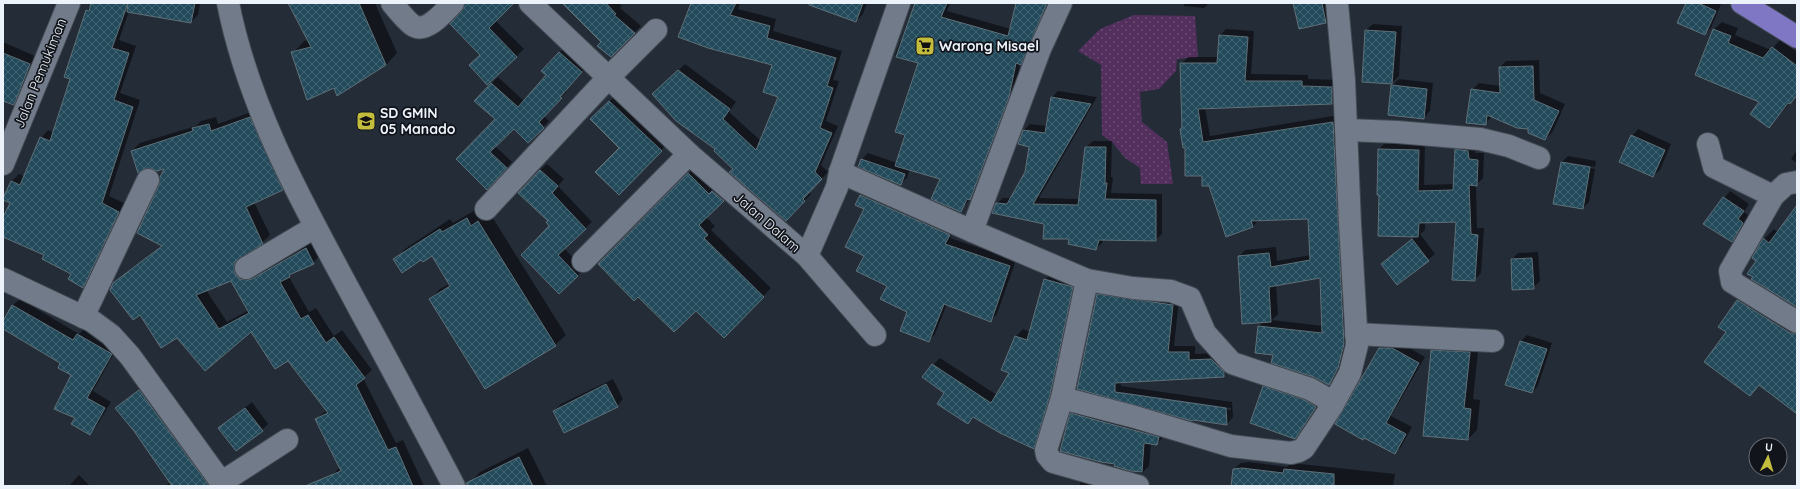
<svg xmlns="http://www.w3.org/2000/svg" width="1800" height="489" font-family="Quicksand,sans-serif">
<defs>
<pattern id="grass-dots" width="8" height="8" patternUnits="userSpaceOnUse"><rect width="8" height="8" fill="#532f5d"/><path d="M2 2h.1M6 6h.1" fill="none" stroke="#6c4e75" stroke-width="1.8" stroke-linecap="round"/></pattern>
<pattern id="building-cross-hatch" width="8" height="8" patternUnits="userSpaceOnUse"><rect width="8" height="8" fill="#234a5a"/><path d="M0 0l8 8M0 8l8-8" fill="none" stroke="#436573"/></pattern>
</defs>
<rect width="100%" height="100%" fill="#242c38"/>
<path fill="url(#grass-dots)" d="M1134 15 1195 16 1198 57 1177 59 1176 71 1159 89 1140 92 1142 122 1167 142 1173 184H1141L1140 168 1125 158 1113 143 1102 135 1101 65 1078 51 1100 29Z"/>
<g fill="#0007" fill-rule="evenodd">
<path d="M92 3H200L198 15 191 22 129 11 119 40 136 46 120 93 140 100 109 196 126 204 90 279 83 287 72 273 45 255 3 236V220L11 203 3 199 12 181 19 174 24 176 41 138 48 130 54 133 72 78 87 11Z"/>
<path d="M289 3H375L397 53 386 65 334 87 293 53 304 41 309 40Z"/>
<path d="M466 3H512L495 20 524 49 487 84 481 54Z"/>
<path d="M563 3H618L622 6 620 8 641 26 611 56 602 42Z"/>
<path d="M692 3H740L738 9 776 19 773 31 842 51 833 80 839 81 826 121 838 126 821 165 828 172 809 192 811 194 793 213 735 169 660 88 685 64 736 102 729 112 761 141 779 96 773 64Z"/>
<path d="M805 3H867L863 14 856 21Z"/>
<path d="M916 3H950L947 11 1011 29 1017 3H1050L1027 57 1020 64 1015 90 976 192 960 211 941 178 910 169 907 178 900 184 860 166 862 159 868 153 897 163 906 134 919 62 895 55 900 42 903 39Z"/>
<path d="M1184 3H1209L1204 8 1184 6Z"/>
<path d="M1294 3H1329L1332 15 1326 22Z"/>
<path d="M1687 3 1721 4 1711 28 1704 34Z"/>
<path d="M1722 22 1738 28 1735 35 1771 50 1780 40 1797 52V95L1769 127 1761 101 1696 74 1714 29Z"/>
<path d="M1373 24 1402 26 1399 76 1392 83 1366 30Z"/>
<path d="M1226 29 1254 31 1251 74 1308 75V79L1338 80 1339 96 1332 103 1205 107 1210 136 1339 115 1351 337 1345 361 1335 378 1329 384 1275 354 1256 352 1259 326 1264 321 1239 257 1245 250 1276 247 1277 261 1311 255 1309 218 1259 220 1252 227 1210 185 1186 146 1181 129 1183 127 1181 64 1188 57H1218L1220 35ZM1250 216 1253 224H1251ZM1321 277 1323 326 1272 320 1278 314 1276 285Z"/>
<path d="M3 42 37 57 21 96 13 104 4 100 3 102Z"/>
<path d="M566 46 587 66 565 90 567 91 544 116 549 121 528 142 514 128 495 146 512 162 493 182 457 159 496 119 476 100 492 83 498 77 524 101 547 75 543 71Z"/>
<path d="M1539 60 1540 93 1565 104 1552 133 1545 139 1529 128 1492 116 1485 124 1472 90 1479 83 1500 86V67L1506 61Z"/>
<path d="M1399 79 1433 83 1430 111 1424 118 1392 86Z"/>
<path d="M1058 91 1097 97 1039 198 1080 199 1086 147 1093 141H1112L1111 177H1113L1111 193 1162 194V234L1155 240 1103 239 1102 243 1096 249 1071 238 1045 223 996 204 1003 198H1012L1026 172 1030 146 1024 130 1030 124 1047 126 1052 97Z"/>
<path d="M616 95 667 144 619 194 620 148 592 119Z"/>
<path d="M257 110 290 182 282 190 254 202 270 235 262 243 241 256V260L260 272 314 241 320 255 313 263 294 272 289 277 309 312 316 308 334 336 342 330 372 370 363 378 396 443 403 440 424 486H337L332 475 340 467 316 419 327 410 288 360 252 331 177 337 114 284 162 245 160 186 166 168 132 151 140 143 196 126 201 121 216 117 218 124ZM231 280 249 310 227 322 206 290Z"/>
<path d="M1638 129 1671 144 1660 170 1653 176 1632 136Z"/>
<path d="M1385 143 1425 144 1424 185 1454 184 1456 150 1463 143 1475 144V153H1484L1483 178 1476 185 1477 228H1484L1481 273 1474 280 1457 221 1425 222V230L1420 234 1435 254 1398 284 1382 264 1416 236 1380 194 1379 149Z"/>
<path d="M1797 150V163L1791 159Z"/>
<path d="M1568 156 1596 161 1595 167 1566 162V164L1595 169 1589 202 1583 208 1562 162Z"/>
<path d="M547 164 564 179 558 186 592 222 564 248 584 269 559 293 551 226 540 170Z"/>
<path d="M696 166 731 192 706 217 715 226 711 230 771 288 724 337 696 309 638 296 599 264Z"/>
<path d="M867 189 955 228 950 238 1016 260 997 314 990 321 947 304 935 334 929 341 865 256 866 209 857 205 861 195Z"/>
<path d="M1730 191 1749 204 1744 212 1749 216 1738 235 1732 241 1705 223Z"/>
<path d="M1797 207V306L1757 261 1764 239 1774 229 1778 232Z"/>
<path d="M477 209 489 212 566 335 555 345 430 300 440 289 449 284 432 255 422 259 395 260 405 249 450 219 453 223Z"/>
<path d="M1538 252 1540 281 1533 288 1512 259 1518 253Z"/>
<path d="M1052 272 1079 280 1041 440 1034 448 974 417 968 423 945 393 933 365 940 358 997 395 1010 372 1016 336 1023 329 1030 332 1045 280Z"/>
<path d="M1104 288 1179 299 1174 346H1195V354L1218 353 1230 369 1224 376 1121 382V386L1232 402 1233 417 1227 424 1078 388 1098 295ZM1120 392 1231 408V410L1125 394Z"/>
<path d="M1744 294 1797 331V412L1760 384 1750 395 1728 332 1719 326Z"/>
<path d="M20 299 79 334 84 329 117 348 93 391 111 402 96 427 90 433 76 417 72 374 62 363 3 328V323L13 305Z"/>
<path d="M1527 335 1552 343 1538 386 1532 392 1507 384 1521 341Z"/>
<path d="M1441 341 1479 343 1473 399 1480 400 1477 430 1468 439 1432 351Z"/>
<path d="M1386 342H1399L1425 357 1391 416 1412 427 1401 447 1394 453 1337 423 1379 348Z"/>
<path d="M1273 377 1325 397 1304 428 1295 438 1263 387Z"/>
<path d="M613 379 623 399 617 406 554 411 561 404Z"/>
<path d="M146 384 217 486H166L170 482 146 438 116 408Z"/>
<path d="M252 402 268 424 262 430 219 428Z"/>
<path d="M1079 406 1164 436 1157 444 1151 443 1149 466 1142 473 1060 449 1071 414Z"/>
<path d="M528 448 547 486H473L471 482 480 472Z"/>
<path d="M1249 462 1287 467 1291 463 1395 474 1393 486H1232L1234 469 1241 463Z"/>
<path d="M79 475 90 486H69Z"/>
<path d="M1087 476 1121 486H1080V483Z"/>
</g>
<g fill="url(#building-cross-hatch)" stroke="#5e7078" fill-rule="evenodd">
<path d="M91 3H128L112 48 129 53 114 100 133 107 102 203 119 212 83 288 68 279 71 274 42 259 44 255 3 237V217L10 203 3 200V198L11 181 20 185 40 137 50 141 70 79 64 77 86 10 89 11Z"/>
<path d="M128 3H195L191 23 127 12Z"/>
<path d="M288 3H359L386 65 337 96 334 88 307 100 291 52 311 47Z"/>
<path d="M465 3H514L489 28 517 57 487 85 469 65 480 55 450 24 462 11Z"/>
<path d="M562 3H606L616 14 614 15 635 33 611 57 597 46 601 42Z"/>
<path d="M691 3H736L730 15 770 26 767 38 836 58 827 86 833 88 820 128 832 133 815 172 822 179 803 199 805 201 786 221 729 172 733 169 714 151 715 149 676 121 652 94 678 70 730 109 723 119 756 150 778 97 763 92 772 65 708 48 678 37Z"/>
<path d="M809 3H863L856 22 809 5Z"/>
<path d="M915 3H947L941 17 1008 36 1016 3H1047L1021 65 1016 63 1009 97 970 200 967 199 961 212 931 199 940 179 895 166 905 135 895 132 918 63 896 57Z"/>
<path d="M1293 3H1322L1326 23 1299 29Z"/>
<path d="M1686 3H1698L1716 11 1705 35 1677 23Z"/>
<path d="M1713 29 1731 36 1728 43 1763 58 1772 47 1797 66V95L1790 104 1788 103 1769 128 1750 114 1759 102 1695 75Z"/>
<path d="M1365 30 1396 32 1392 84 1362 82Z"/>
<path d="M1219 35 1248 37 1245 81H1302V86L1332 87V104L1198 109 1203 142 1333 122 1344 344 1338 368 1329 385 1314 377 1271 363 1273 355 1255 353 1258 326 1322 333 1320 278 1269 287 1271 322 1242 324 1238 256 1269 253 1271 267 1310 260 1308 219 1251 221 1253 227 1226 237 1209 186H1202V176H1185V147L1183 148 1180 129 1182 128 1180 63H1217Z"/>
<path d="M559 52 582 72 560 97 562 98 539 122 544 128 528 143 514 129 490 152 507 168 487 190 456 159 495 119 474 101 491 83 518 107 546 75 541 71Z"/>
<path d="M3 53 30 64 14 105 3 101Z"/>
<path d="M1533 66 1534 100 1559 111 1545 140 1528 133V129L1517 128 1487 115 1486 125 1466 123 1471 89 1500 93 1499 67Z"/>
<path d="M1391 85 1427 89 1424 119 1388 115Z"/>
<path d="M1051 97 1091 104 1033 204 1078 205 1085 147H1106L1105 183H1107L1105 199 1156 200V241L1099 240 1096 250 1068 244 1069 239H1043L1044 224 992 213 996 203 1007 204 1025 172 1029 147 1018 144 1023 130 1045 133Z"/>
<path d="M609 101 662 151 619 195 595 172 619 148 590 119Z"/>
<path d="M250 117 283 190 246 207 263 244 235 262 234 268 235 274 240 279 246 280 252 279 306 248 314 264 289 275 290 277 280 282 301 319 308 315 326 343 334 337 365 378 356 385 388 450 396 447 413 486H305L341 471 315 419 328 413 288 361 275 369 251 332 205 371 177 338 161 348 140 315 133 320 110 290 113 283 162 246 137 233 159 185 160 177 164 169 157 171 153 169 147 168 138 173 131 151 193 131 192 128 209 124 211 131ZM231 281 249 313 219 329 196 295Z"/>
<path d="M1631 135 1665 150 1653 177 1619 162Z"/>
<path d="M1378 149 1419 150 1418 191 1453 190 1455 149 1468 151 1469 159 1478 160 1477 186 1469 185 1471 234 1478 235 1475 281 1452 280 1456 222 1419 223 1418 237 1378 236 1379 195H1377Z"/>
<path d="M861 159 905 174 901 185 858 167Z"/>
<path d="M1561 162 1590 167 1583 209 1553 204Z"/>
<path d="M540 170 558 186 552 193 586 229 558 255 578 276 559 294 521 255 549 226 546 222 548 221 518 193Z"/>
<path d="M688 173 709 194 712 191 724 201 699 225 708 235 704 238 764 297 724 338 696 311 674 332 638 297 634 301 598 264Z"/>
<path d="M860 195 950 235 945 244 1010 266 991 322 944 304 929 342 900 331 907 312 880 299 887 286 856 271 864 256 845 247 864 209 855 205Z"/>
<path d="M1723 197 1744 211 1738 219 1743 223 1732 242 1703 224Z"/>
<path d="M1797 205V307L1751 279 1753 277 1747 274 1756 261 1752 258 1763 238 1769 243Z"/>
<path d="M467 218 471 226 478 221 556 346 485 389 429 299 450 286 432 256 423 262 421 260 402 273 393 259 440 229 442 232Z"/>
<path d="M1412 239 1429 261 1397 285 1381 264Z"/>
<path d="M1532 258 1534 289 1512 290 1511 259Z"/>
<path d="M1044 279 1073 287 1050 395 1034 449 1000 433 973 417 968 424 937 404 944 393 922 377 932 364 991 403 1009 373 1001 370 1015 336 1027 340Z"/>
<path d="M1097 294 1173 305 1168 352H1189V360L1211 359 1224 372V377L1115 383V392L1226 408 1227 425 1193 420 1192 421 1077 389Z"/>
<path d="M1737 300 1790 333 1797 334V414L1759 385 1750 396 1704 362 1726 332 1718 327Z"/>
<path d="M12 305 73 340 77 334 112 354 87 398 105 408 90 435 71 424 75 418 54 409 71 375 58 368 60 363 3 329V321Z"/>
<path d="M1520 341 1547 349 1532 393 1505 385Z"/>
<path d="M1379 348H1392L1419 363 1386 423 1406 434 1395 454 1364 438 1363 440 1335 424Z"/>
<path d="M1431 350 1470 352 1464 408 1471 409 1468 440 1423 436Z"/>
<path d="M606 384 618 407 564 433 553 411Z"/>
<path d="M1263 386 1305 400 1316 407 1295 439 1250 423Z"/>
<path d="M139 390 209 486H172L134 431 115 408Z"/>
<path d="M245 408 263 431 236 451 218 428Z"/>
<path d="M1070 413 1159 437 1157 445 1144 443 1142 472 1131 471 1114 466 1115 464 1101 462 1060 451Z"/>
<path d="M519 457 533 486H466V483Z"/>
<path d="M1242 468 1283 473 1284 469 1334 474V486H1231L1233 469Z"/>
</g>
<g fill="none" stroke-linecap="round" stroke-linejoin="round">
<defs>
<g id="minor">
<path d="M228 3C250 114 307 211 360 310 392 368 423 427 454 486"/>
<path d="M392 3C397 9 408 23 414 26 427 33 445 11 453 3"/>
<path d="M530 3 689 154 807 256 837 187 840 172 899 3"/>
<path d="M1347 130 1397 132 1480 139 1509 146 1539 158"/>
<path d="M1708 144 1714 167 1773 196"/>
<path d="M3 164 69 3"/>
<path d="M840 172 972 231 1087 280 1133 288 1171 291 1190 298 1205 333 1232 363 1310 389 1324 397 1332 406"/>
<path d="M1797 182 1786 184 1773 196 1730 271 1732 282 1797 322"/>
<path d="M486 209 608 78 656 30"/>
<path d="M972 231 1040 49 1061 3"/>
<path d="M807 256 875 335"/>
<path d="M583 261 689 154"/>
<path d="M246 268 315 227"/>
<path d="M3 279 92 321 111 335 130 356 224 486"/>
<path d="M1087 280 1062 398 1046 450 1047 455 1053 462 1138 486"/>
<path d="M83 317 148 180"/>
<path d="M1356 334 1493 341"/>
<path d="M1062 398 1135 417 1231 446 1291 453 1299 451 1304 448 1332 406 1350 373 1357 345 1350 224 1344 80 1337 3"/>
<path d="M222 482 287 440"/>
</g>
<path id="major" d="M1742 3 1797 37"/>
</defs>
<use href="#minor" stroke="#434a54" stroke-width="24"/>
<use href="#major" stroke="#434a54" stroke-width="24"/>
<use href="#minor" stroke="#717b89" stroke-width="22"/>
<use href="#major" stroke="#7f77c4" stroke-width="22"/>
</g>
<defs>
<symbol id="supermarket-square" viewBox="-11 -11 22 22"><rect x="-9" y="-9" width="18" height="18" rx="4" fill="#c4bc3d" stroke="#11141a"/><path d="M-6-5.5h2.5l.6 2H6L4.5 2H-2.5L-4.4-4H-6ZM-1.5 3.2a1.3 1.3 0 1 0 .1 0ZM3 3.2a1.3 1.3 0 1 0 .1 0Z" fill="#111"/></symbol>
<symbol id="school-square" viewBox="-11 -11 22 22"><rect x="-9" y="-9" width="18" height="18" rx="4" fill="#c4bc3d" stroke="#11141a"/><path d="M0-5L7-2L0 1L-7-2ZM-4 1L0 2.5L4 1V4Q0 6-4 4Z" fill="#111"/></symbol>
</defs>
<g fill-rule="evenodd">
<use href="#supermarket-square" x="914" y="35" width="22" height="22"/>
<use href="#school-square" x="355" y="110" width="22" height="22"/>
</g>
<g text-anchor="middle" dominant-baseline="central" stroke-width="3.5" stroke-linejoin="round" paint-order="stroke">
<g font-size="14" font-weight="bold" fill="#edf3fb" stroke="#11141a" text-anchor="start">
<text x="939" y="46">Warong Misael</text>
<text x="380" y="113">SD GMIN<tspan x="380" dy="16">05 Manado</tspan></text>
</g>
<g font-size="14" fill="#edf3fb" stroke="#11141a">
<text transform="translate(40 73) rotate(-68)">Jalan Pemukiman</text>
<text transform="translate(767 222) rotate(41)">Jalan Dalam</text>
</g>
</g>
<rect width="1800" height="489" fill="none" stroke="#edf3fb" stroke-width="8"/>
<g transform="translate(1768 457) rotate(5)"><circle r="19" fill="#11141a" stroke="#696d74"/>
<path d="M0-3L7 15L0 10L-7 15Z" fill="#c4bc3d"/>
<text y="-6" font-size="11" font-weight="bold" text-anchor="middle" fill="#edf3fb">U</text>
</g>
</svg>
